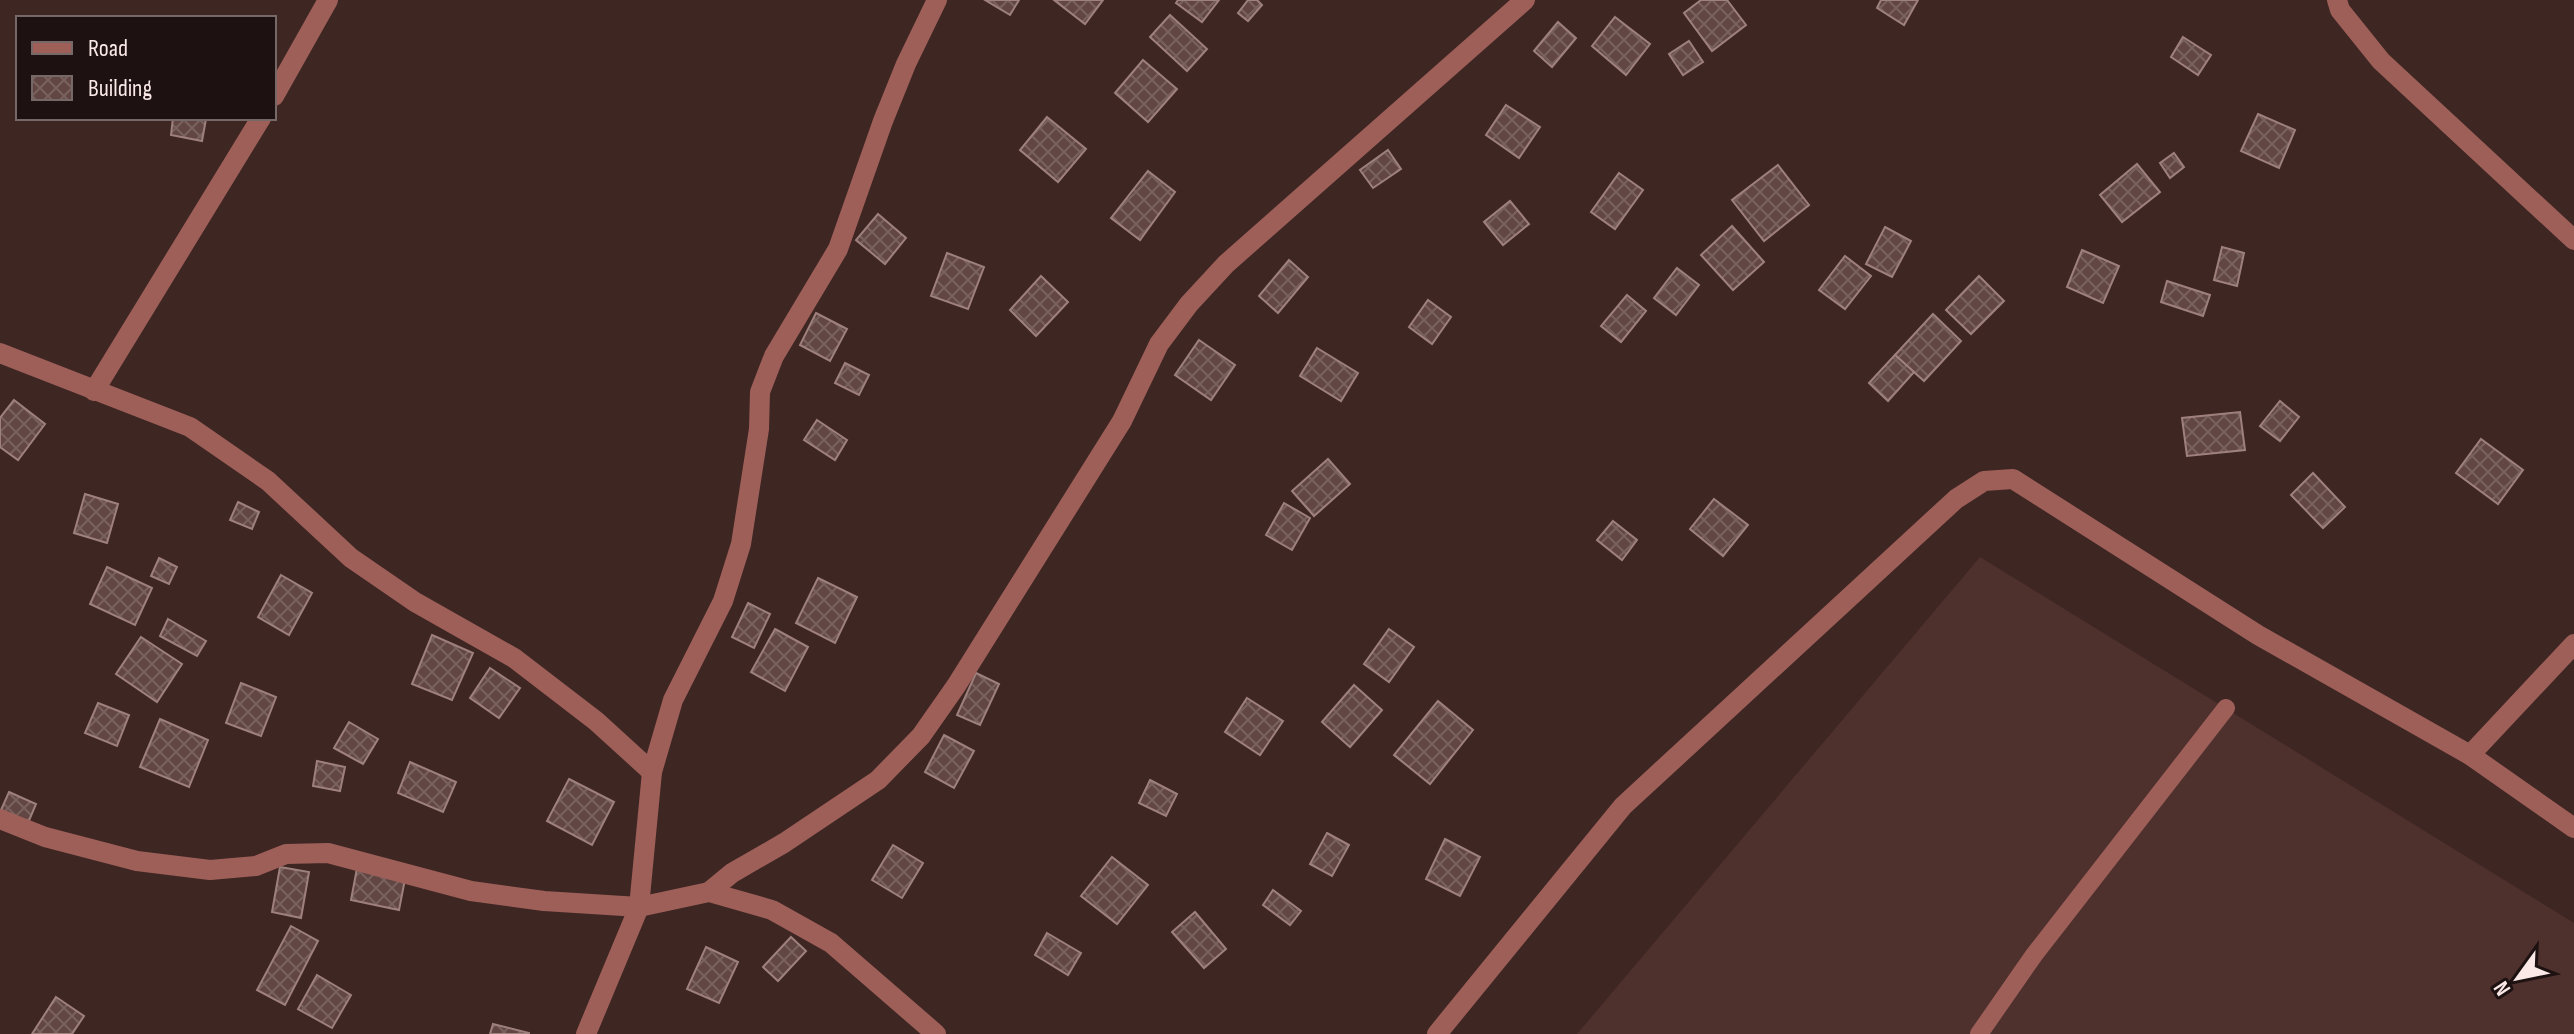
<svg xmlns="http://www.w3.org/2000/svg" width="2574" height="1034" font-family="'Sofia Sans Condensed',sans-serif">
<defs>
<pattern id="building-cross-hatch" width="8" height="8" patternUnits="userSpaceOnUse" patternTransform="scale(2)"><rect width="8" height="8" fill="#614643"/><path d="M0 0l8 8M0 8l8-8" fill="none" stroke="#79615e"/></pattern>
</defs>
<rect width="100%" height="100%" fill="#3e2623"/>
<path fill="#4e302d" d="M1980 557 2574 923V1034H1577Z"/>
<g fill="url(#building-cross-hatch)" stroke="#9e817d" stroke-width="2">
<path d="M985 0H1019L1010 15Z"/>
<path d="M1054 0H1103L1085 24Z"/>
<path d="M1178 0H1219L1202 22 1176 3Z"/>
<path d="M1248 0H1257L1262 5 1248 21 1238 13Z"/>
<path d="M1701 0H1727L1746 25 1712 51 1684 13Z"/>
<path d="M1881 0H1918L1904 25 1877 8Z"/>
<path d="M1170 15 1207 49 1187 71 1150 37Z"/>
<path d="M1615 17 1650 44 1626 75 1592 46Z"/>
<path d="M1558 22 1576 38 1552 67 1534 51Z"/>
<path d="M2183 37 2211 55 2198 75 2171 57Z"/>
<path d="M1689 41 1703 62 1683 75 1669 54Z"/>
<path d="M1143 60 1177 89 1148 122 1115 93Z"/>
<path d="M1506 105 1540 127 1519 158 1486 135Z"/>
<path d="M2258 114 2295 130 2279 168 2241 151Z"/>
<path d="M1047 117 1086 149 1058 182 1020 150Z"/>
<path d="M173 118 206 119 202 141 171 135Z"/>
<path d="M1388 150 1401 169 1373 188 1360 170Z"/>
<path d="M2174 153 2184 167 2170 178 2160 163Z"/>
<path d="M2137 164 2160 192 2122 222 2100 195Z"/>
<path d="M1778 165 1809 205 1764 241 1732 200Z"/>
<path d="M1148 171 1175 192 1140 240 1111 218Z"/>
<path d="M1619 173 1643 190 1615 229 1591 212Z"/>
<path d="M1510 201 1529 224 1503 245 1484 222Z"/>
<path d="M878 214 906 238 885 264 856 240Z"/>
<path d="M1732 226 1764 262 1733 290 1701 255Z"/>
<path d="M1885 227 1911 241 1892 277 1866 264Z"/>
<path d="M2222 247 2244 253 2237 286 2214 280Z"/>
<path d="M2082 250 2119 266 2103 303 2067 287Z"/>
<path d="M947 253 984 267 968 309 931 296Z"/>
<path d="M1845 256 1871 276 1845 309 1819 290Z"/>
<path d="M1289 260 1308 277 1278 313 1259 296Z"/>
<path d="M1677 268 1699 285 1676 315 1654 298Z"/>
<path d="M1041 276 1068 302 1036 336 1010 310Z"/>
<path d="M1979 276 2004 301 1971 334 1946 310Z"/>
<path d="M2167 281 2210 295 2203 316 2161 302Z"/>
<path d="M1627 295 1646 311 1621 342 1601 326Z"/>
<path d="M1428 300 1451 317 1432 344 1409 327Z"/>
<path d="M816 313 847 329 830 361 800 345Z"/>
<path d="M1933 314 1961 341 1924 381 1895 355Z"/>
<path d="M1199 340 1235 365 1211 400 1175 375Z"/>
<path d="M1317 348 1358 373 1341 401 1300 376Z"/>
<path d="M1895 355 1914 372 1888 401 1869 383Z"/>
<path d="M845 363 869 375 859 395 835 383Z"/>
<path d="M14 400 45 424 18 460 0 447V418Z"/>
<path d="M2280 401 2299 417 2280 441 2260 426Z"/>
<path d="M2240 412 2245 450 2187 456 2182 418Z"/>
<path d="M817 420 847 440 835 460 804 440Z"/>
<path d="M2481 439 2523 470 2498 504 2456 473Z"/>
<path d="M1328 459 1350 484 1314 516 1292 491Z"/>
<path d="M2313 473 2345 507 2323 528 2291 495Z"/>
<path d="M85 494 118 504 107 543 74 533Z"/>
<path d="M1714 499 1748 525 1723 556 1690 529Z"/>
<path d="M238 502 259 512 252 529 230 520Z"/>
<path d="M1284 503 1310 518 1292 550 1266 535Z"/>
<path d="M1613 521 1637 540 1622 560 1597 540Z"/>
<path d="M159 558 177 567 169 584 151 576Z"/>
<path d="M107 567 152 588 135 625 90 604Z"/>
<path d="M281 575 312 593 289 635 258 617Z"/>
<path d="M818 578 857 597 835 643 796 623Z"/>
<path d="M748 603 770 614 754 648 732 637Z"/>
<path d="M168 619 206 641 197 656 160 636Z"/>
<path d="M775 629 808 647 785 691 751 672Z"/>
<path d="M1389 629 1414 647 1389 682 1364 664Z"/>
<path d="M432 635 473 653 452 700 412 684Z"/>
<path d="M141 637 182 664 157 702 116 674Z"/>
<path d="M490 668 520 688 499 718 470 698Z"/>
<path d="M976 673 999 684 980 725 957 715Z"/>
<path d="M241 683 276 697 261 736 226 723Z"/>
<path d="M1354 685 1382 710 1350 747 1322 722Z"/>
<path d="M1247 698 1283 721 1260 755 1225 732Z"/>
<path d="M1438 701 1473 730 1430 784 1394 755Z"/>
<path d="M98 703 129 715 117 746 85 733Z"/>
<path d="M160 719 208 740 189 787 140 767Z"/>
<path d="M349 722 378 739 363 764 334 748Z"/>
<path d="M944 735 974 751 954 788 925 772Z"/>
<path d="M317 761 345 767 340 791 313 786Z"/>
<path d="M410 762 456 782 443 812 398 793Z"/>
<path d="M569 779 614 802 592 845 547 821Z"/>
<path d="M1150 780 1177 794 1166 816 1139 803Z"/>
<path d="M9 792 36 804 28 823 1 810Z"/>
<path d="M1327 833 1349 845 1332 876 1310 864Z"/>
<path d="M1445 839 1480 857 1460 896 1426 879Z"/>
<path d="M893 845 923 863 902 898 872 880Z"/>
<path d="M1112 857 1148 885 1117 924 1081 896Z"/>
<path d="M358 863 406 874 399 910 351 900Z"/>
<path d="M280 867 309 872 301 918 272 912Z"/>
<path d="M1273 890 1301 911 1290 925 1263 905Z"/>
<path d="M1195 912 1226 949 1204 968 1172 932Z"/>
<path d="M291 926 318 941 285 1005 257 990Z"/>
<path d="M1047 933 1081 953 1068 975 1035 955Z"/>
<path d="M791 937 806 951 778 981 763 967Z"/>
<path d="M706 947 738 962 719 1003 687 989Z"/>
<path d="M317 975 351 995 332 1028 298 1009Z"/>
<path d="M56 997 84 1016 72 1034H32Z"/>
<path d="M493 1024 529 1033V1034H490Z"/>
</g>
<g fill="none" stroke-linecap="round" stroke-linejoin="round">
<path stroke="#9e5f59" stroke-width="18" d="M1979 1034 2034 955 2226 708"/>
<g stroke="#9e5f59" stroke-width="20">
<path d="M2337 0 2340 10 2381 61 2574 240"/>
<path d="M274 96 328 0"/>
<path d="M0 353 190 427 268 481 351 558 415 602 514 658 596 721 652 772"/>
<path d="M94 391 261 118"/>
<path d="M2470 755 2574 644"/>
<path d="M0 819 45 837 137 861 210 870 256 866 286 854 328 853 471 891 544 901 639 907 709 892 772 910 831 943 936 1034"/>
<path d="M709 892 732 873 784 843 878 780 921 736 956 686 1122 421 1159 344 1189 304 1226 264 1525 0"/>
<path d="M586 1034 639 907 652 772 673 700 723 601 741 544 759 429 760 392 774 356 838 249 883 121 906 64 937 0"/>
<path d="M1437 1034 1623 806 1956 499 1984 481 2013 479 2258 635 2470 755 2574 828"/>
</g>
</g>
<rect x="16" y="16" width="260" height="104" fill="#1d1211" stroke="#756867" stroke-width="2"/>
<rect x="32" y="42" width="40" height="12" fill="#9e5f59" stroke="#756867" stroke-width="2"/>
<text x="88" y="56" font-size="24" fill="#fae9e7">Road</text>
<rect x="32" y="76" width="40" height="24" fill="url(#building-cross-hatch)" stroke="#756867" stroke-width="2"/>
<text x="88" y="96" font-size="24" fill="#fae9e7">Building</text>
<g transform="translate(2518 978) rotate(237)" stroke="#1d1211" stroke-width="6" paint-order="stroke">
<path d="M0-6L14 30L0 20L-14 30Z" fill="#fae9e7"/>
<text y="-12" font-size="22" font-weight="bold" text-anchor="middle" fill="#fae9e7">N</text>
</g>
</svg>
